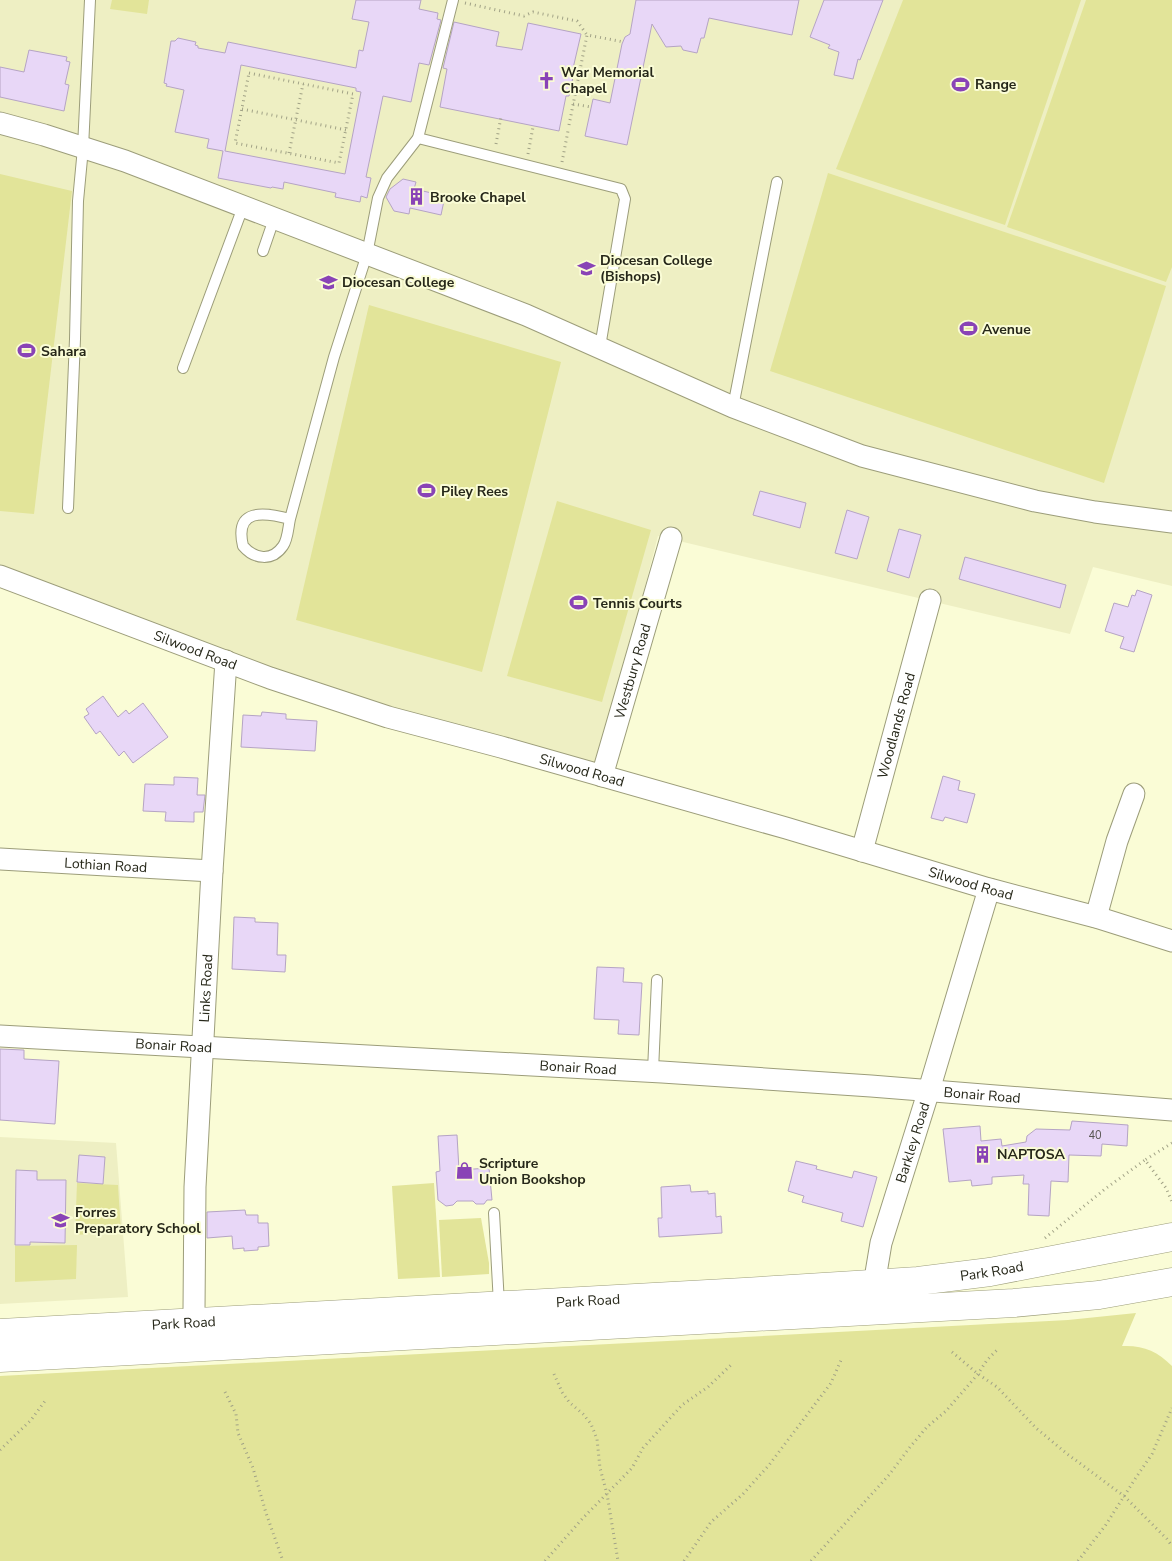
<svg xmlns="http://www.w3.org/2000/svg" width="1172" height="1561" font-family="'Nunito Sans',sans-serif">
<rect width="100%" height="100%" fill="#fafcd6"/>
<g fill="#eeefc3">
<path d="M0 0H1172V586L1093 567 1070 634 658 536 598 768 319 687 0 567Z"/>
<path d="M0 1137 116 1143 128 1297 0 1304Z"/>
</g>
<g fill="#e2e499">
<path d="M112 0H149L147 14 110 9Z"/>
<path d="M903 0H1081L1005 225 836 169Z"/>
<path d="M1086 0H1172V267L1166 282 1007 227Z"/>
<path d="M828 173 1166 286 1104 483 770 371Z"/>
<path d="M0 174 72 191 34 514 0 511Z"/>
<path d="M369 305 561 362 482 672 296 620Z"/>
<path d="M557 501 651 530 602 702 507 676Z"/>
<path d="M77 1183 118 1185 121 1232 75 1235Z"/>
<path d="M434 1183 440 1277 398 1279 392 1186Z"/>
<path d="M481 1218 489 1263V1274L442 1277 439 1220Z"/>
<path d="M77 1245 76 1279 15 1282V1246Z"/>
<path d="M1136 1313 1122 1346C1143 1345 1157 1351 1172 1366V1561H0V1376L1068 1320Z"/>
</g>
<g fill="#e8d7f7" stroke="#b5a4c4" fill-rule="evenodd">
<path d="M356 0H421L419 9 438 13 437 19 441 20 429 65 419 63 411 102 383 96 366 177 371 178 367 198 361 196 360 202 335 197 336 193 284 182 283 189 272 187 271 188 218 178 223 151 207 148 209 139 175 132 184 90 166 86 167 84 164 83 171 41H175L178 38 196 42 195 45 198 46V48L225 53 228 42 356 68 359 50 363 51 369 22 352 19ZM241 65 356 88V91L361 92 345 174 225 151Z"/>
<path d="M636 0H799L792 35 709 18 704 38H701L697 53 683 50 681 46 666 47 652 24 627 145 585 136 593 99 610 103 622 44 625 37 630 34Z"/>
<path d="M824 0H883L860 60 858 59 853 79 834 75 839 52 828 48 830 45 810 37Z"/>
<path d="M454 22 499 32 496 46 522 50 528 23 581 34 571 77H573L569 96H566L559 131 440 107 447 69 443 68Z"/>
<path d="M29 50 67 57 66 61 70 62 65 84 69 85 64 111 0 97V67L24 72Z"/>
<path d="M403 179 416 182 414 189 445 196 441 215 410 208 409 214 394 211 386 197 390 189Z"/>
<path d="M760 491 806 503 800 528 753 515Z"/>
<path d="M847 510 869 517 857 559 835 553Z"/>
<path d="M899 529 921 535 909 578 887 571Z"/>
<path d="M965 557 1066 585 1060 608 959 579Z"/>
<path d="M1137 590 1152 595 1134 652 1120 648 1124 637 1105 631 1114 603 1128 607 1132 595 1135 596Z"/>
<path d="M103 696 118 717 126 710 129 714 143 703 168 737 133 763 124 751 119 756 100 731 96 734 84 717 89 714 86 709Z"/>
<path d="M262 712 286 714V719L317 721 315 751 241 747 243 715 261 716Z"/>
<path d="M943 776 960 781 958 790 975 794 967 823 945 817 943 821 931 818Z"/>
<path d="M174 777 198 778 197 795H205L203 812H194V822L165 821 166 812 143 811 145 784 174 785Z"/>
<path d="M234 917 255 918V922L278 923 277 955H286L285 972 232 969Z"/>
<path d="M597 967 624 968 623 982 642 983 639 1035 618 1034 619 1020 594 1019Z"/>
<path d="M0 1049 24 1050V1059L59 1061 55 1124 0 1120Z"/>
<path d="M1072 1121 1128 1125 1127 1146 1102 1144 1101 1156 1069 1155 1068 1182 1051 1181 1049 1216 1028 1215 1029 1184H1023L1024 1175 992 1177V1184L972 1186 971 1180 949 1182 943 1129 980 1126 981 1141 1001 1139 1002 1146 1026 1142 1027 1136 1036 1129 1070 1130Z"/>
<path d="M457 1135 459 1170 489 1168 492 1200H487L484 1204H476L473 1201H457L453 1205 446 1206 438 1200 436 1172 440 1171 438 1136Z"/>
<path d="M79 1155 105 1157 103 1184 77 1182Z"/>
<path d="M796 1161 817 1166 816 1169 852 1178 854 1171 877 1177 863 1227 841 1221 843 1213 802 1202 804 1196 788 1191Z"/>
<path d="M16 1170 37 1171V1180H66L65 1243 30 1242V1245H15Z"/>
<path d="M690 1185 691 1192 708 1191V1194L715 1193 716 1217 721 1216 722 1233 659 1237 658 1218H662L661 1187Z"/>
<path d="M245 1210 246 1215H258V1223H268L269 1246 258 1247V1250L244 1251V1248L233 1249 232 1236 207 1238V1212Z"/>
</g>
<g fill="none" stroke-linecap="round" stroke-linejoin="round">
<defs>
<g id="service">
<path d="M418 138 621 189 625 199 600 347"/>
<path d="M263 251 274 219"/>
<path d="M183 368 243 207"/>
<path d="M733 407 777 182"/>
<path d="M68 508 75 339 78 201 83 148 90 0"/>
<path d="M290 519C264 512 234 508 243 546 254 559 272 562 283 546 288 539 288 528 290 519L334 357 367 254 378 198 387 178 418 138 453 0"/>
<path d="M653 1071 657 980"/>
<path d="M494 1213 499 1304"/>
</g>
<g id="minor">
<path d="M0 123 44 135 125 161 526 315 733 407 862 456 1035 501 1095 512 1172 522"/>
<path id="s1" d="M0 576 270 678 388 717 501 747 786 828 989 889 1096 917 1172 941"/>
<path id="s2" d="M602 776 671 538"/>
<path id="s3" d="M862 851 930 600"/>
<path id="s4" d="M0 859 212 871"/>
<path d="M1096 917 1117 841 1134 794"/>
<path id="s5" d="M0 1036 662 1072 871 1086 1172 1110"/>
<path id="s6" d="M872 1297 881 1243 929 1090 989 889"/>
<path id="s7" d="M195 1337 194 1310 195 1187 212 871 226 661"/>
</g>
<g id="secondary">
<path id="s8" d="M0 1333 744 1292 918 1281 990 1272 1172 1237"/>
<path d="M0 1358 1014 1303 1099 1295 1172 1282"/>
</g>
</defs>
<use href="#service" stroke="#9c9d7a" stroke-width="12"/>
<use href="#minor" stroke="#9c9d7a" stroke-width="23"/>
<use href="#secondary" stroke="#9c9d7a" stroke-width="29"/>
<g stroke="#a1a286" stroke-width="3" stroke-dasharray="1 4" stroke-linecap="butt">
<path d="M465 3 524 16 533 12 577 21 587 35"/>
<path d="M249 73 353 94 339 163 235 143Z"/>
<path d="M573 104 591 107"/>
<path d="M242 109 346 130"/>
<path d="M569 125 587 35 624 42"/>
<path d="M496 144 501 117"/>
<path d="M289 153 303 84"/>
<path d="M528 154 533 127"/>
<path d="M562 162 568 131"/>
<path d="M1172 1143 1145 1160 1166 1188 1172 1202"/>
<path d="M1045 1238 1105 1189 1145 1160"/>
<path d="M952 1352 978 1374 997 1387 1036 1428 1066 1453 1124 1496 1167 1539 1172 1546"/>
<path d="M554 1374 562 1392 569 1402 583 1414 591 1424 597 1439 600 1468 607 1494 618 1561"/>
<path d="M225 1392 236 1414 238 1433 253 1468 266 1513 283 1561"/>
<path d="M0 1450 31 1420 45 1401"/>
<path d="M545 1561 583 1518 632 1468 643 1448 682 1405 708 1387 732 1364"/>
<path d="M684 1561 711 1522 743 1494 769 1465 831 1383 842 1358"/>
<path d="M811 1561 889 1475 910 1447 927 1427 946 1411 978 1374 987 1360 998 1349"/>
<path d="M1078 1561 1105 1526 1137 1476 1152 1454 1172 1408"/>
</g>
<use href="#service" stroke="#fff" stroke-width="10"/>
<use href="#minor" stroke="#fff" stroke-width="21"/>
<use href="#secondary" stroke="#fff" stroke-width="28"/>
</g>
<defs>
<symbol id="church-bare" viewBox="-9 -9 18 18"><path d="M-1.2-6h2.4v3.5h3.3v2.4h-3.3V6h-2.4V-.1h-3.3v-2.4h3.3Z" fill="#8943b6" stroke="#fafcd6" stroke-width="2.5" paint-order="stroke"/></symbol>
<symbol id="stadium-bare" viewBox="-9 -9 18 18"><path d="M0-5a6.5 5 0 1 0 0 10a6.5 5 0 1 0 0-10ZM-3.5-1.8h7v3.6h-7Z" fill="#8943b6" stroke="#fafcd6" stroke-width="2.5" paint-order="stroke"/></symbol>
<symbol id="building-bare" viewBox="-9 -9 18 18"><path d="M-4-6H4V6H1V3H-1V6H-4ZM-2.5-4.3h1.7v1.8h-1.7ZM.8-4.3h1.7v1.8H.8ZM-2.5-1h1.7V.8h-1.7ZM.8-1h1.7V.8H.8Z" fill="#8943b6" stroke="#fafcd6" stroke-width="2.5" paint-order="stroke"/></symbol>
<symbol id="school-bare" viewBox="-9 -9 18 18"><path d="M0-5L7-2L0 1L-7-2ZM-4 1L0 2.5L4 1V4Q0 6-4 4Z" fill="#8943b6" stroke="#fafcd6" stroke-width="2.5" paint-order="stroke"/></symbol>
<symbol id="shop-bare" viewBox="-9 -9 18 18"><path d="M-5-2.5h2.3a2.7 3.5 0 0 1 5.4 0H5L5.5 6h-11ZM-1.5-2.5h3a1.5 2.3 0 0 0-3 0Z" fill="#8943b6" stroke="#fafcd6" stroke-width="2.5" paint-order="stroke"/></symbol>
</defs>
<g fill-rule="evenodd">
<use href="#church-bare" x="534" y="68" width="25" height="25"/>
<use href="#stadium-bare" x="948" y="72" width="25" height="25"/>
<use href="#building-bare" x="404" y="184" width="25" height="25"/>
<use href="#school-bare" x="574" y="256" width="25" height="25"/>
<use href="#school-bare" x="316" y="270" width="25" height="25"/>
<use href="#stadium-bare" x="956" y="316" width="25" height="25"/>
<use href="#stadium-bare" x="14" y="338" width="25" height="25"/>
<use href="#stadium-bare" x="414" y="478" width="25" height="25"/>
<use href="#stadium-bare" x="566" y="590" width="25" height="25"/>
<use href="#building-bare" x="970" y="1142" width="25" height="25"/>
<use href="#shop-bare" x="452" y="1158" width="25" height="25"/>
<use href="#school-bare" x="48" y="1208" width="25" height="25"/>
</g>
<g text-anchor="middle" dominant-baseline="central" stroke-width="4" stroke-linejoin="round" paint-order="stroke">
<g font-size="11" fill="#565350">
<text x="1095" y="1135">40</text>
</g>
<g font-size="14" font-weight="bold" fill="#262719" stroke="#fafcd6" text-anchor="start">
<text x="561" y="72">War Memorial<tspan x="561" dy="16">Chapel</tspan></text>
<text x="975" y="84">Range</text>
<text x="430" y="197">Brooke Chapel</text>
<text x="600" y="260">Diocesan College<tspan x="600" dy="16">(Bishops)</tspan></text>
<text x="342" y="282">Diocesan College</text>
<text x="982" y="329">Avenue</text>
<text x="41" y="351">Sahara</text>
<text x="441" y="491">Piley Rees</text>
<text x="593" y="603">Tennis Courts</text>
<text x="997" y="1154">NAPTOSA</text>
<text x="479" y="1163">Scripture<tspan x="479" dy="16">Union Bookshop</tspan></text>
<text x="75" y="1212">Forres<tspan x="75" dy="16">Preparatory School</tspan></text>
</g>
<g font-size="14" fill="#262719" stroke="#fafcd6">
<text stroke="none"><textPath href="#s1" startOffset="209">Silwood Road</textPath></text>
<text stroke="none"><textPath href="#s2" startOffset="109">Westbury Road</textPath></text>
<text stroke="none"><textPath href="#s3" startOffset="130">Woodlands Road</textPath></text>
<text stroke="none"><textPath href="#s1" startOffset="614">Silwood Road</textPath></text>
<text stroke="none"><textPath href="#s4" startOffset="106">Lothian Road</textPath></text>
<text stroke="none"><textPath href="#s1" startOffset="1019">Silwood Road</textPath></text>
<text stroke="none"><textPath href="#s7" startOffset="349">Links Road</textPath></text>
<text stroke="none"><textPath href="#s5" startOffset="174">Bonair Road</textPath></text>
<text stroke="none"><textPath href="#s5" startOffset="579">Bonair Road</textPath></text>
<text stroke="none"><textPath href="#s5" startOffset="984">Bonair Road</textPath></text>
<text stroke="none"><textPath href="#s6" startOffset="160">Barkley Road</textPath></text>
<text stroke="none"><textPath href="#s8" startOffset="994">Park Road</textPath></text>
<text stroke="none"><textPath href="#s8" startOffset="589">Park Road</textPath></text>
<text stroke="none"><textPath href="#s8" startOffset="184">Park Road</textPath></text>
</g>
</g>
</svg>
